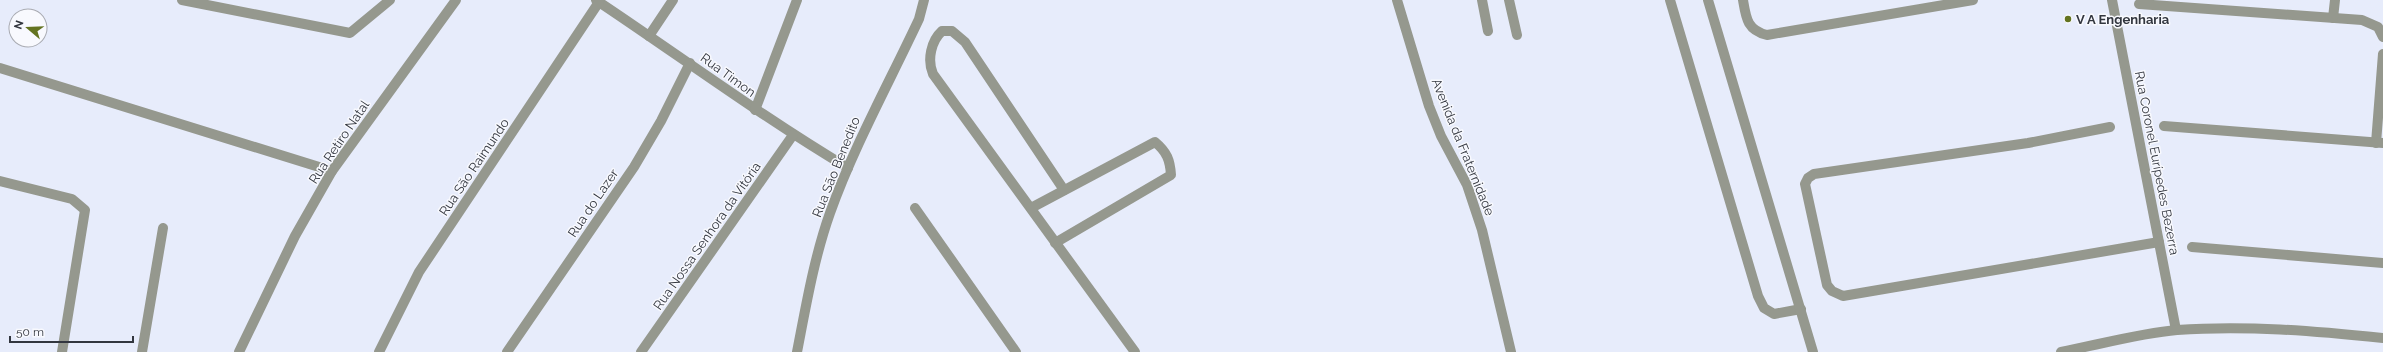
<svg xmlns="http://www.w3.org/2000/svg" width="2383" height="352" font-family="Raleway,sans-serif">
<rect width="100%" height="100%" fill="#e7ecfb"/>
<g fill="none" stroke-linecap="round" stroke-linejoin="round">
<g stroke="#95988e" stroke-width="10">
<path d="M182 0 350 33 390 0"/>
<path d="M596 0C680 56 761 116 848 168"/>
<path d="M1397 0 1429 106 1441 136 1467 185 1482 230 1511 352"/>
<path d="M1482 0 1488 31"/>
<path d="M1509 0 1517 35"/>
<path d="M1670 0 1758 296 1764 308 1774 314 1801 309"/>
<path d="M1708 0 1813 352"/>
<path d="M1743 0C1746 18 1747 30 1767 35L1973 0"/>
<path d="M2112 0 2176 330"/>
<path d="M2139 4 2362 20 2378 27 2383 37"/>
<path d="M2333 18 2335 0"/>
<path d="M649 36 673 0"/>
<path d="M0 68 332 171"/>
<path d="M755 110 797 0"/>
<path d="M2164 126 2383 143"/>
<path d="M2110 127 2028 143 1814 174 1808 178 1805 184 1827 285 1832 291 1843 296 2159 242"/>
<path d="M2376 143 2383 54"/>
<path d="M0 181 72 199 85 210 62 352"/>
<path d="M1064 190 965 42 952 31H942C931 41 927 60 933 74L1135 352"/>
<path d="M915 208 1016 352"/>
<path d="M1031 208 1155 142C1167 152 1170 160 1171 175L1055 243"/>
<path d="M2192 247 2383 263"/>
<path d="M142 352 163 228"/>
<path d="M239 352 295 236 332 171 456 0"/>
<path d="M379 352 419 272 599 2"/>
<path d="M507 352 634 167 661 121 690 63"/>
<path d="M641 352 793 135"/>
<path d="M797 352C806 306 814 258 830 213 854 146 889 83 919 19L924 0"/>
<path d="M2061 352C2097 345 2141 333 2177 330 2246 325 2314 331 2383 338"/>
</g>
</g>
<circle fill="#637320" stroke="#f8f9fe" stroke-width="1.5" cx="2068" cy="19" r="4"/>
<g text-anchor="middle" dominant-baseline="central" stroke-width="3" stroke-linejoin="round" paint-order="stroke">
<g font-size="13" font-weight="bold" fill="#32363f" stroke="#f8f9fe" text-anchor="start">
<text x="2076" y="19">V A Engenharia</text>
</g>
<g font-size="13" fill="#32363f" stroke="#f8f9fe">
<text transform="translate(728 75) rotate(36)">Rua Timon</text>
<text transform="translate(339 142) rotate(-56)">Rua Retiro Natal</text>
<text transform="translate(1463 147) rotate(68)">Avenida da Fraternidade</text>
<text transform="translate(2157 163) rotate(79)">Rua Coronel Eurípedes Bezerra</text>
<text transform="translate(474 167) rotate(-56)">Rua São Raimundo</text>
<text transform="translate(836 167) rotate(-68)">Rua São Benedito</text>
<text transform="translate(593 203) rotate(-56)">Rua do Lazer</text>
<text transform="translate(707 236) rotate(-55)">Rua Nossa Senhora da Vitória</text>
</g>
</g>
<g transform="translate(28 28) rotate(289)"><circle r="19" fill="#f8f9fe" stroke="#a9abb2"/>
<path d="M0-3L7 15L0 10L-7 15Z" fill="#637320"/>
<text y="-6" font-size="11" font-weight="bold" text-anchor="middle" fill="#32363f">N</text>
</g>
<path d="M10 336v6h123v-6" fill="none" stroke="#32363f" stroke-width="2"/>
<text x="16" y="336" font-size="12" fill="#32363f" stroke="#f8f9fe" stroke-width="3" paint-order="stroke">50 m</text>
</svg>
